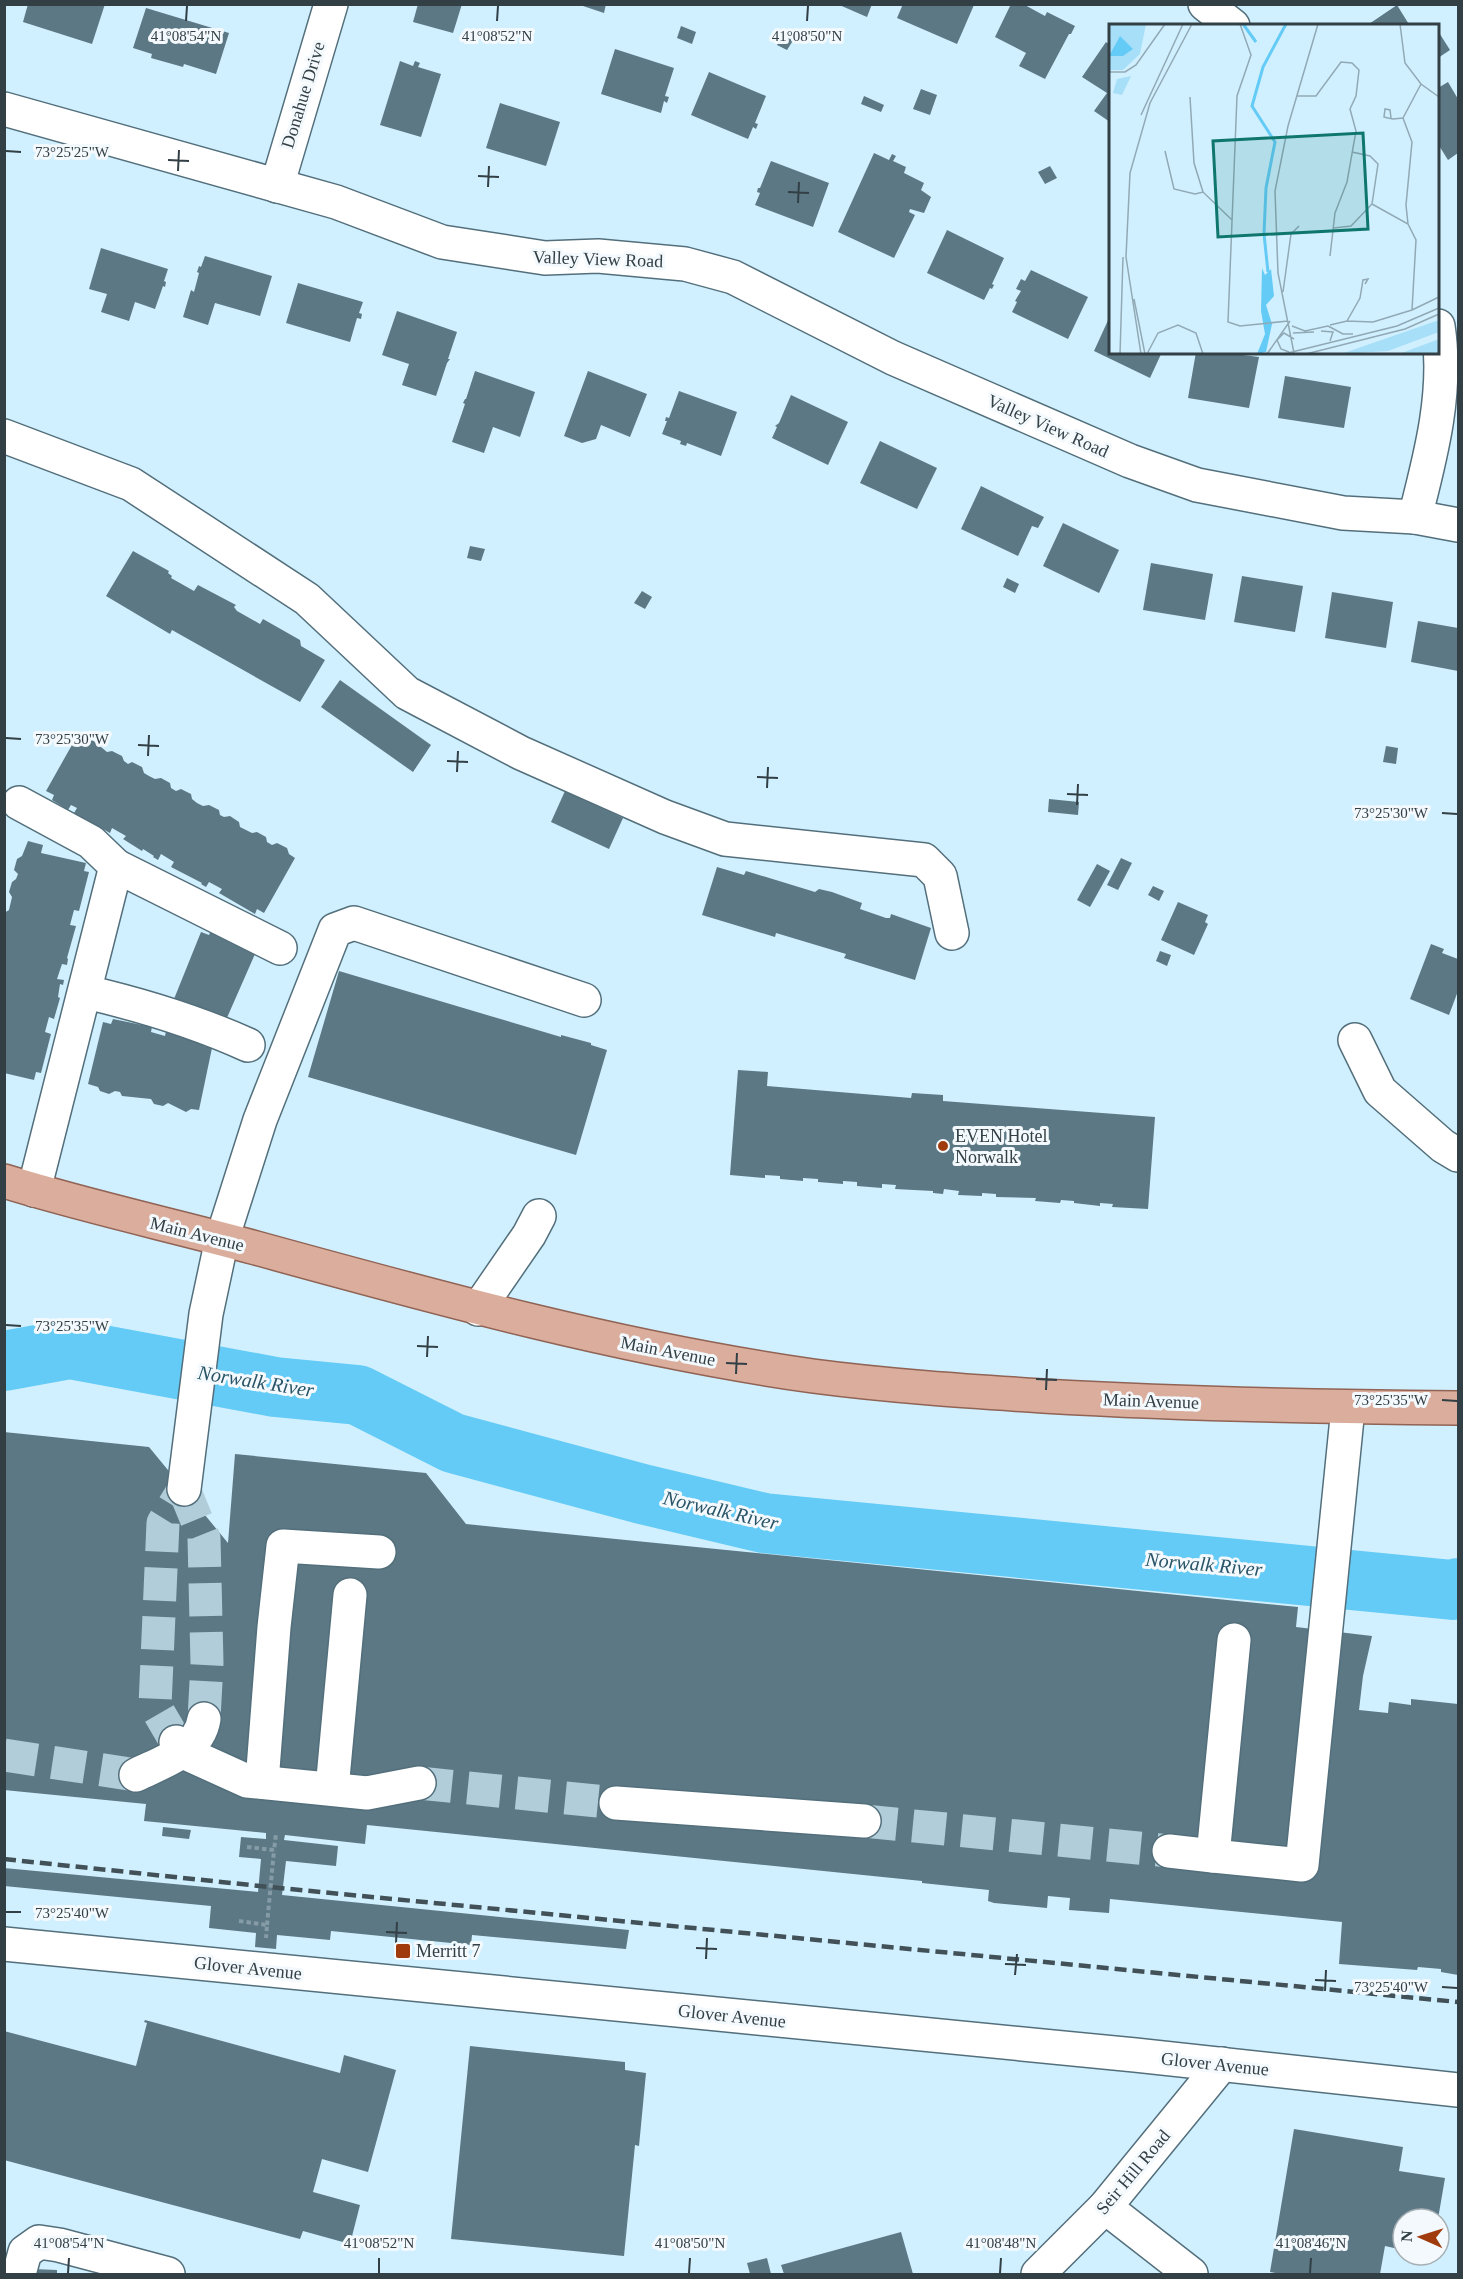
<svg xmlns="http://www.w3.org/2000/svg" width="1463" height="2279" font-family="'Times New Roman',serif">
<rect width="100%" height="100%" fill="#d1f0ff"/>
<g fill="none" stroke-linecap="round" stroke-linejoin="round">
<path stroke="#64cbf6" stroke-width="60" d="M4 1361 70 1349 275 1387 358 1395 453 1443 642 1494 764 1523 1453 1590 1458 1588"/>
</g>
<g fill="#5c7885">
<path d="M28 4H105L92 44 23 22Z"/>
<path d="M418 4H462L453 33 413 22Z"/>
<path d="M577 4H606L604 13Z"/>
<path d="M837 4H872L867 17Z"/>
<path d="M903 4H972L974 5 957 44 897 18Z"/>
<path d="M1011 4H1023L1045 16 1047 12 1075 26 1071 34H1069L1045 79 1019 66 1026 53 995 37Z"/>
<path d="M1397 5 1410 26H1366Z"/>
<path d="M146 8 229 33 216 74 184 64 183 67 151 58 152 54 133 48Z"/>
<path d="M681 26 696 32 692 44 677 38Z"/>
<path d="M1438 31 1450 50 1438 58Z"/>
<path d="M783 33 794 39 787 50 777 45Z"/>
<path d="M1106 42 1110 45V122L1094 111 1107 93 1082 77Z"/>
<path d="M615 49 674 68 665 96 669 97 667 103 664 101 661 113 601 94Z"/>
<path d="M400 61 413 66 415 61 420 63 418 67 441 74 421 137 380 125Z"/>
<path d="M709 72 766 96 755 123 758 124 756 129 753 127 748 139 691 115Z"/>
<path d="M1448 82 1458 99V153L1448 160 1438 144V88Z"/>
<path d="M921 89 937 95 930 115 913 109Z"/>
<path d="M864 96 884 105 881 112 861 104Z"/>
<path d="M500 103 560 122 546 166 486 148Z"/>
<path d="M874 153 889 160 892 154 896 156 893 161 906 167 904 173 924 183 921 190 931 197 924 213 910 209 909 212 915 215 894 258 838 232Z"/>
<path d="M771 161 829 183 813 227 755 205 760 193 757 192 758 188H760Z"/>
<path d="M1050 166 1057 178 1045 184 1038 172Z"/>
<path d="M947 230 1004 258 992 284 994 285 992 289 990 288 984 300 927 273Z"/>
<path d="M101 248 168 269 164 281 166 282 165 287 163 286 155 309 135 302 129 321 101 312 107 294 89 289Z"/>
<path d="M205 256 272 276 260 316 215 303 208 325 183 317 191 290 194 292 199 273 197 272 199 266 201 267Z"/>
<path d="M1031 270 1088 297 1068 339 1012 312 1017 302 1015 301 1021 291 1016 289 1021 279 1025 281Z"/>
<path d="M298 283 363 302 359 313 362 314 361 319 357 318 350 342 286 323Z"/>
<path d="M397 311 457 332 448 359H450L447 363 436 396 402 385 409 364 382 355Z"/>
<path d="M1110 316V352H1162L1150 378 1094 351Z"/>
<path d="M1196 352 1215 355V352H1243V355L1259 357 1249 408 1188 398Z"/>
<path d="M475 371 535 392 520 437 493 427 484 453 452 442 465 404 463 403 465 399H466Z"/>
<path d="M588 371 647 394 630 437 601 425 596 439 582 443 564 436Z"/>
<path d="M1285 376 1351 387 1344 428 1278 418Z"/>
<path d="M679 391 737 412 721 456 687 443 686 446 680 444 681 441 662 434 667 421H665L666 417 669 418Z"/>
<path d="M791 395 848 422 828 465 772 438 777 427 775 426 779 423Z"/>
<path d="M880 441 937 468 917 509 860 483Z"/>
<path d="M981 486 1044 517 1038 528 1032 526 1018 556 961 529Z"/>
<path d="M1063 523 1119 550 1099 593 1043 566Z"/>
<path d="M470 546 485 549 481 561 467 558Z"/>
<path d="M133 551 169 571 168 573 172 576 171 578 194 591 198 585 236 605 234 607 237 611 260 624 263 619 300 640 301 646 325 660 300 702 172 630 170 634 106 596Z"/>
<path d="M1151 563 1213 574 1205 620 1143 610Z"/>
<path d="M1242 576 1303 586 1295 632 1234 622Z"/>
<path d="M1007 578 1019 584 1015 593 1003 587Z"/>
<path d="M642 591 652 597 645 609 634 603Z"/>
<path d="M1332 592 1393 602 1386 648 1325 638Z"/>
<path d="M1418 621 1458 628V671L1411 662Z"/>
<path d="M340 680 431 745 413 772 321 707Z"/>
<path d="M77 736 83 740 90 738 107 752 112 751 122 756 124 761 128 764 132 762 142 767 144 773 149 776 155 779 161 778 170 783 171 788 176 791 181 789 191 794 192 799 197 803 203 806 209 805 219 810 220 815 224 817 230 816 239 822 240 827 252 833 257 832 266 837 267 842 272 845 277 843 287 848 289 854 295 858 264 913 257 909 255 914 219 893 222 889 209 882 206 887 201 884 202 883 171 867 174 862 161 854 158 860 153 857 154 856 143 849 142 851 123 839 126 836 112 828 110 833 74 813 77 808 71 805 68 810 52 800 54 795 46 791Z"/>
<path d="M1386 746 1398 748 1396 764 1383 762Z"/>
<path d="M565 791 623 818 609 849 551 822Z"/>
<path d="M1049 799 1079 802 1078 815 1048 812Z"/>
<path d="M28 841 43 845 41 853 86 863 84 871 89 872 79 911 74 910 70 925 76 926 67 958 68 959 67 965 62 964 57 979 64 980 63 985 60 984 58 997 60 998 54 1019 49 1017 45 1032 51 1034 41 1073 36 1072 34 1080 4 1073V913L9 910 12 897 9 892 12 882 16 879 18 874 14 870 17 859 22 856Z"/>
<path d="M1121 858 1132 863 1118 890 1107 885Z"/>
<path d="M1097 864 1110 871 1090 907 1077 900Z"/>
<path d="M717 867 744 875 746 871 815 892 819 889 832 892 862 903 860 909 886 918H890L891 914 931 928 915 980 844 958 846 954 776 933 775 937 702 915Z"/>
<path d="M1153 886 1164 891 1159 901 1148 895Z"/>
<path d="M1178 902 1208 915 1205 922 1208 924 1194 955 1161 940Z"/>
<path d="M211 930 248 945 246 950 255 954 226 1020 174 999 201 932 209 935Z"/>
<path d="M1431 944 1444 949 1442 953 1458 959V991L1449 1015 1410 999Z"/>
<path d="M1160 951 1171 955 1167 966 1156 961Z"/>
<path d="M339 971 561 1037V1035L591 1043V1045L607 1050 576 1155 308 1077Z"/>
<path d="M113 1019 152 1027 151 1032 165 1036 166 1031 206 1040 204 1046 212 1048 199 1110 191 1109 186 1112 168 1103 163 1106 154 1104 151 1099 122 1096 120 1092 115 1091 109 1094 100 1091 98 1087 88 1084 103 1022 111 1024Z"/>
<path d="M738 1070 768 1072 767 1086 911 1098 912 1093 943 1095V1101L1155 1117 1148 1209 1112 1207 1113 1204 1100 1203V1206L1074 1203V1201L1061 1200 1060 1203 1035 1201 1036 1198 996 1197V1194L982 1193V1196L958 1195 959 1191 944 1189 943 1194 933 1193V1191L895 1189 896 1185 882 1184V1188L857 1186V1182L843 1181V1184L818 1182V1179L803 1178V1181L780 1179V1176L765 1175V1178L730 1175Z"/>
<path d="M4 1432 149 1447 228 1543 235 1454 426 1473 466 1524 1298 1607 1296 1627 1372 1636 1363 1676 1359 1710 1388 1713 1389 1702 1411 1705V1699L1458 1704V1975L1441 1972V1969L1418 1967 1417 1970 1339 1964 1342 1922 1110 1899 1109 1913 1069 1910 1070 1898 1048 1896 1047 1908 994 1903 988 1901 989 1890 922 1883V1881L367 1825 365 1844 285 1835 284 1840 338 1846 336 1866 286 1861 282 1895 629 1930 626 1949 472 1935 471 1945 331 1931 330 1940 277 1935 276 1949 255 1947 256 1933 209 1928 211 1906 4 1886V1868L258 1892 261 1859 239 1857 241 1837 266 1839V1833L144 1821 146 1804 4 1790Z"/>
<path d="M163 1827 191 1830 189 1839 162 1836Z"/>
<path d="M145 2020 340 2073 344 2055 396 2070 368 2172 322 2159 313 2192 360 2205 350 2244 303 2231 300 2239 4 2160V2031L136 2066 147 2023 144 2022Z"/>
<path d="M470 2046 625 2062V2070L646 2073 639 2146 635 2145 624 2256 451 2239Z"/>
<path d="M1294 2129 1403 2147 1399 2171 1445 2178 1438 2219H1403V2250L1385 2246 1380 2274H1281L1270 2272Z"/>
<path d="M901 2232 913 2274H784L781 2265Z"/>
<path d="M767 2258 771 2274H750L747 2263Z"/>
<path d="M33 2269 57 2270V2274H33Z"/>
</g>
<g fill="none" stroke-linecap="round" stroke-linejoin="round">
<g stroke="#b1cdda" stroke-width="33" stroke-dasharray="33 16" stroke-linecap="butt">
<path d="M184 1489 204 1538 207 1663 204 1719"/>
<path d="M176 1742 155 1706 163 1523 184 1489"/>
<path d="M4 1755 136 1775"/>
<path d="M419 1783 616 1803"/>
<path d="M864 1821 1169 1851"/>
</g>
<defs>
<g id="minor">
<path d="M1205 4 1233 26"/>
<path d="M4 109 336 202 442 242 545 258 598 256 685 264 733 277 893 358 1130 461 1197 485 1343 513 1415 517 1458 525"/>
<path d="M277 186 331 4"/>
<path d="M4 436 131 484 307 599 407 693 521 753 665 817 725 839 924 860 940 876 952 933"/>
<path d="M1415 517C1431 455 1448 391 1438 326"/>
<path d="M19 803 91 842 116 866 34 1190"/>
<path d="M116 866 280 948"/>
<path d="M86 992C142 1005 195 1021 248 1045"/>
<path d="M1355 1040 1380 1091 1443 1146 1458 1155"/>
<path d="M478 1309 529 1235 539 1216"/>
<path d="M184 1489 206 1314 222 1239 260 1120 335 930 354 923 584 1000"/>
<path d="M1234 1640 1213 1856 1302 1865 1348 1408"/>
<path d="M176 1742 183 1752 247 1781 367 1793 419 1783"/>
<path d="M136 1775C162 1762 199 1751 204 1719"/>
<path d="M262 1782 274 1627 283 1546 379 1552"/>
<path d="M332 1789 350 1595"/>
<path d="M616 1803 864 1821"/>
<path d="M1169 1851 1213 1856"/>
<path d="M4 1944 1135 2055 1458 2090"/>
<path d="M1105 2207 1191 2274"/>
<path d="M19 2274 25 2252 39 2242 59 2245 168 2274"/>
<path d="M1038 2274 1105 2207 1222 2064"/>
</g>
<path id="major" d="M4 1181C88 1207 172 1225 256 1248 441 1299 623 1349 813 1376 889 1386 966 1391 1043 1396 1181 1404 1320 1407 1458 1408"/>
</defs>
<use href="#minor" stroke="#536f7b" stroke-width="36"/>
<use href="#major" stroke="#906354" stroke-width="36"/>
<g stroke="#859ba6" stroke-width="4" stroke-dasharray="4.5 3" stroke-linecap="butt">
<path d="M247 1847 274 1850 276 1834"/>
<path d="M239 1921 267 1925 266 1938"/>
</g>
<use href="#minor" stroke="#fff" stroke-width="33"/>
<use href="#major" stroke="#daad9d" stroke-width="33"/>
<path stroke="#425158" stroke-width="4.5" stroke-dasharray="12 6" stroke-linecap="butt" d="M4 1859 269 1887 1458 2002"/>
<path stroke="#859ba6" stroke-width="4" stroke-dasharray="4.5 3" stroke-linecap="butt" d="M267 1925 274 1850"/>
</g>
<path fill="none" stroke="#323f45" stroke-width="2" d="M186 21 187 6M497 21 498 6M807 21 808 6M6 151 21 152M168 160 189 161M178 171 179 150M478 176 499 177M488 187 489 166M788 192 809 193M798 203 799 182M6 738 21 739M138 745 159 746M148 756 149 735M447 761 468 762M457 772 458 751M757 777 778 778M767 788 768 767M1067 794 1088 795M1077 805 1078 784M1442 813 1457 814M6 1325 21 1326M417 1346 438 1347M427 1357 428 1336M726 1363 747 1364M736 1374 737 1353M1036 1379 1057 1380M1046 1390 1047 1369M1442 1400 1457 1401M6 1912H21M386 1932 407 1933M396 1943 397 1922M696 1948 717 1949M706 1959 707 1938M1005 1964 1026 1965M1015 1975 1017 1954M1315 1980 1336 1981M1442 1987 1457 1988M1325 1991 1326 1970M68 2273 69 2258M379 2273V2258M689 2273 690 2258M1000 2273 1001 2258M1310 2273 1311 2258"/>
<g fill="#a03b0d" stroke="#f3f9fc" stroke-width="2">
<circle cx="943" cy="1146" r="6"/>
<rect x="395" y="1943" width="16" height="16" rx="3"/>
</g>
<g text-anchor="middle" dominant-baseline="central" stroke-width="6" stroke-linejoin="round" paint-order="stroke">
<g font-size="18" fill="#323f45" stroke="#f3f9fc">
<text transform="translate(303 95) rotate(-73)">Donahue Drive</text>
<text transform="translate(598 259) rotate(2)">Valley View Road</text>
<text transform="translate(1048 426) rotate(24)">Valley View Road</text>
<text transform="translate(197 1234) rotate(14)">Main Avenue</text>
<text transform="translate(668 1351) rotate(11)">Main Avenue</text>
<text transform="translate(1151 1401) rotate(2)">Main Avenue</text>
<text transform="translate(248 1968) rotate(6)">Glover Avenue</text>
<text transform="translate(732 2016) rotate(6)">Glover Avenue</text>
<text transform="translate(1215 2064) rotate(6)">Glover Avenue</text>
<text transform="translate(1133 2172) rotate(-50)">Seir Hill Road</text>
</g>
<g font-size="18" fill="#323f45" stroke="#f3f9fc" text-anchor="start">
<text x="955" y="1136">EVEN Hotel<tspan x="955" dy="21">Norwalk</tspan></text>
<text x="416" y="1951">Merritt 7</text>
</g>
<g font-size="20" font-style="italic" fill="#295467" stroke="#f3f9fc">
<text transform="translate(256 1381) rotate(9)">Norwalk River</text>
<text transform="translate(721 1510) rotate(13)">Norwalk River</text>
<text transform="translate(1204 1564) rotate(5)">Norwalk River</text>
</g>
</g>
<g transform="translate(1109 24)">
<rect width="330" height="330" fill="#d1f0ff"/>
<path d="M0 0H37L31 30 14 46H0ZM22 52 13 71 4 69 8 55ZM330 296V308L279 327 232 330ZM330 315V330H290Z" fill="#a8dff8"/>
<path d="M11 12 24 25 14 32H0ZM153 244 156 251 162 245 165 272 157 281 163 300 157 328 148 330 156 310 152 287Z" fill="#64cbf6"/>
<path fill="none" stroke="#64cbf6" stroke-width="3" d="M134 0 147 18M159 248 155 210 157 164 166 118 143 82 154 43 177 0"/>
<path fill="none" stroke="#91a9b5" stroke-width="1.5" d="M131 0 142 31 128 72 119 298 131 302 179 297M291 0 296 39 312 60 330 73M0 48H16L27 41 56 0M188 72H207L232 38 243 39 250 46 247 72 241 85 247 107 238 158 226 189 221 232M81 73 85 139 94 168M32 91 74 0M282 94 281 86 276 85 275 93 279 94 284 95 294 94M56 127 65 165 86 170 94 168 123 196M263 180 299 200 307 216 303 286M299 200 297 181 303 118 294 94 312 60M225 204 242 202 263 180 269 140 261 132 243 128M174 268 182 210 190 202M25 275 36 330M238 297 251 274 254 256 259 255 256 260M221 301 238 297 264 298 303 286 330 273M183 302 196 307 219 302M219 302 234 310H244M212 307 224 308 221 317M184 309 205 308M180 328 172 325 168 316 175 309 185 315M185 329 169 249 166 167 179 102 209 0M11 330 14 233M32 330 17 233 21 149 41 79 83 0M38 330 49 309 69 301 87 309 94 330M158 330 181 297M175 330 288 302 330 284M197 330 296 305 330 290"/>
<path fill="#0f766e" fill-opacity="0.15" stroke="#0f766e" stroke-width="3" d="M254 109 259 205 109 213 104 117Z"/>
<rect width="330" height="330" fill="none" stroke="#323f45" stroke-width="3"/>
</g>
<g font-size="15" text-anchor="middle" fill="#323f45" stroke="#f3f9fc" stroke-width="6" stroke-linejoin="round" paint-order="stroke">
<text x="186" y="41">41°08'54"N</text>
<text x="497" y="41">41°08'52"N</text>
<text x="807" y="41">41°08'50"N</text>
<text x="72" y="157">73°25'25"W</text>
<text x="72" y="744">73°25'30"W</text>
<text x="1391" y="818">73°25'30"W</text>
<text x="72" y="1331">73°25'35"W</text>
<text x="1391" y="1405">73°25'35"W</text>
<text x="72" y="1918">73°25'40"W</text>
<text x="1391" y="1992">73°25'40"W</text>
<text x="69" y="2248">41°08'54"N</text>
<text x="379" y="2248">41°08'52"N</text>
<text x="690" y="2248">41°08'50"N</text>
<text x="1001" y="2248">41°08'48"N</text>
<text x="1311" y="2248">41°08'46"N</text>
</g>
<rect width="1463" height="2279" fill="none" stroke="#323f45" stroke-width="12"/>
<g transform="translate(1421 2237) rotate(273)"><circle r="28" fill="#f3f9fc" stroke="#a6afb3" stroke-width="1.5"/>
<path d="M0-4.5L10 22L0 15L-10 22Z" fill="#a03b0d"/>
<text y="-9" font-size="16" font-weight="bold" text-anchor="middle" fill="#323f45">N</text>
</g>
</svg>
